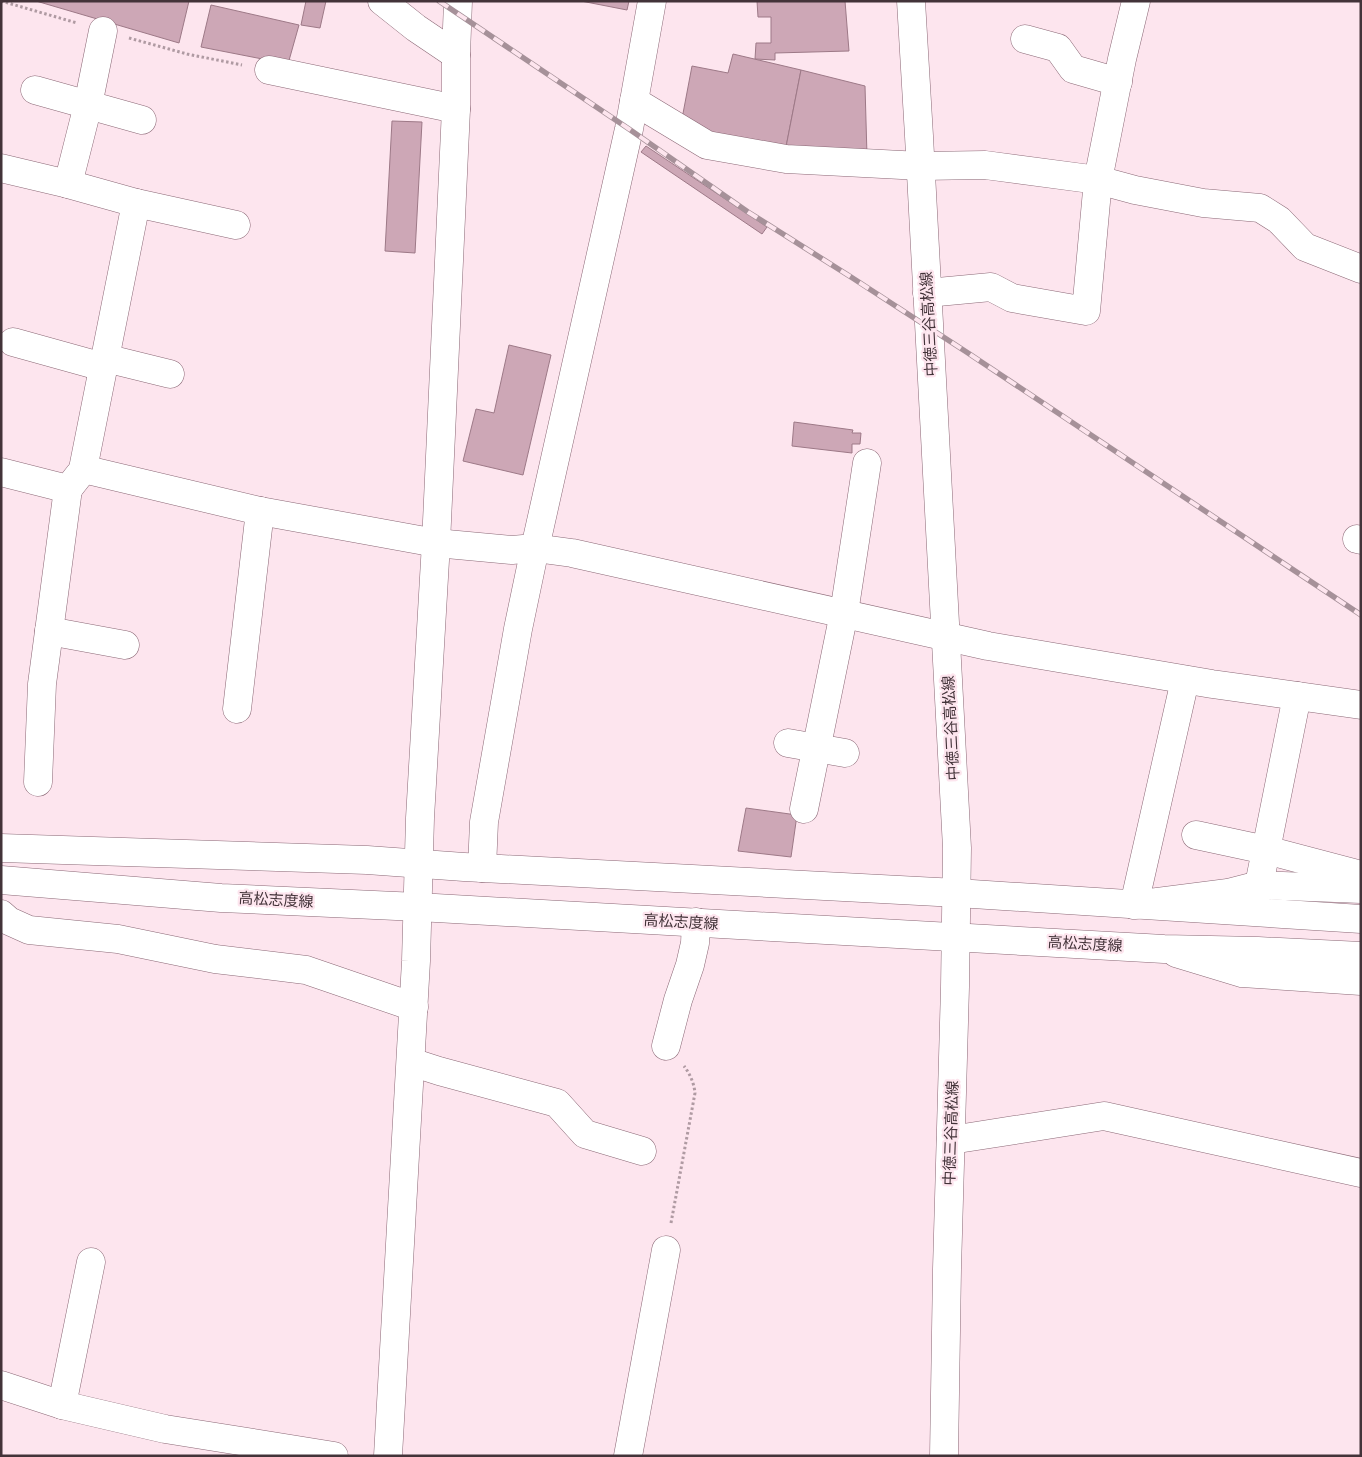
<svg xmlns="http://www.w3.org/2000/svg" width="1362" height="1457" font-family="'Fira Sans Condensed','Noto Sans JP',sans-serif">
<rect width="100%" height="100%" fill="#fde5ee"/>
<g fill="#cda7b6" stroke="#9d7987">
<path d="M36 1H189L179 43Z"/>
<path d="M306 1H326L320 28 301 25Z"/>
<path d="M581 1H629L627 10Z"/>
<path d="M757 1H845L849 51 775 53V60L755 59 756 43H771V17H758Z"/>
<path d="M211 5 299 25 288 64 201 47Z"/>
<path d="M733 54 801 70 785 152 681 124 692 66 728 73Z"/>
<path d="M801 70 865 86 867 156 785 152Z"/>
<path d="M392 121 422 122 415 253 385 251Z"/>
<path d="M646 146 767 227 762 234 641 152Z"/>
<path d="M509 345 551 355 523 475 463 461 476 409 494 413Z"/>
<path d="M794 422 853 430 852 433H861L860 444H852V453L792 446Z"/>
<path d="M746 808 797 815 791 857 738 851Z"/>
</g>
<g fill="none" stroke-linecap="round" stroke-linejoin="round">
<defs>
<g id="minor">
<path d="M382 1 416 28 456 55"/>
<path d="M1025 39 1058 48 1073 69 1118 82"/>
<path d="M269 70 456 109"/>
<path d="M35 90 142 120"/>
<path d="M634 101 707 145 786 159 921 166 985 165 1098 180 1135 190 1203 203 1260 208 1279 220 1305 247 1361 269"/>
<path d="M1 168 68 184 136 203 236 225"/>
<path d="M68 184 88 105 103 31"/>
<path d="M136 203 83 469 260 511 436 543 512 550 535 548 572 553 988 646 1212 684 1361 705"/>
<path d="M927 293 991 287 1012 298 1086 311 1098 180 1122 59 1136 1"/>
<path d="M13 342 103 367"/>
<path d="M105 358 170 374"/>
<path d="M1 472 68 489 79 475"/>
<path d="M1357 539 1361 540"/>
<path d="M49 631 125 645"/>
<path d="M1185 680 1134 905 1228 893 1259 885 1361 889"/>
<path d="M237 709 260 511"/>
<path d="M788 743 845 753"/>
<path d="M38 782 42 684 68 489"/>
<path d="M804 809 844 613 867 463"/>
<path d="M1196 835 1266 850 1361 875"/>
<path d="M482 868 484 822 518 629 535 548 629 129 652 1"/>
<path d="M1259 885 1297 696"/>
<path d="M1 914 9 921 29 930 118 939 215 959 306 970 414 1007"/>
<path d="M1176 953 1242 973 1361 981"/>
<path d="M666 1046 678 1000 690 965 695 943 696 922"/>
<path d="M411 1062 439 1071 557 1103 585 1134 642 1151"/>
<path d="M951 1140 1104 1116 1361 1173"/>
<path d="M1 1385 62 1405 165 1429 334 1456"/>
<path d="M62 1405 91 1262"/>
<path d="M388 1456 416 961 420 818 436 543 456 109V55L458 1"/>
<path d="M628 1456 666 1250"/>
</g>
<g id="major">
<path d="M911 1 919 136 957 848 955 987 947 1269 944 1456"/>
<path d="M1 848 367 860 464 867 957 893 1361 919"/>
<path d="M1 880 221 898 418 907 1164 949 1258 951 1361 956"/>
</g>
</defs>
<use href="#minor" stroke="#8b6876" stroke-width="29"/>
<use href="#major" stroke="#8b6876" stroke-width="29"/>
<g stroke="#af9aa2" stroke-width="3" stroke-dasharray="2.5 2.5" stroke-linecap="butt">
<path d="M1 1 77 23"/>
<path d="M129 38 187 54 242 65"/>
<path d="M671 1223 695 1093C694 1083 690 1074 684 1066"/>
</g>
<use href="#minor" stroke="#fff" stroke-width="28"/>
<use href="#major" stroke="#fff" stroke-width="28"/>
<defs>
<path id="rail" d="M439 1 629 129 748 212 851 277 968 353 1361 615"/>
</defs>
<use href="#rail" stroke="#a69199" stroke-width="5.5"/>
<use href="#rail" stroke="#fde5ee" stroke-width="4" stroke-dasharray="11" stroke-linecap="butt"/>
</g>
<g text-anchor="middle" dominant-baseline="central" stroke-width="4.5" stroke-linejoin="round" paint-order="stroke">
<g font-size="15" fill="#433339" stroke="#fde5ee">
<text transform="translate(929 324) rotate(-93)">中徳三谷高松線</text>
<text transform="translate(951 728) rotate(-93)">中徳三谷高松線</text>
<text transform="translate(276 900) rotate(3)">高松志度線</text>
<text transform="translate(681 922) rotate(3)">高松志度線</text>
<text transform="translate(1085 944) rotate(3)">高松志度線</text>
<text transform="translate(951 1133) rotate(-88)">中徳三谷高松線</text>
</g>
</g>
<rect width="1362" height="1457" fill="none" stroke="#433339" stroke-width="5"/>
</svg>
